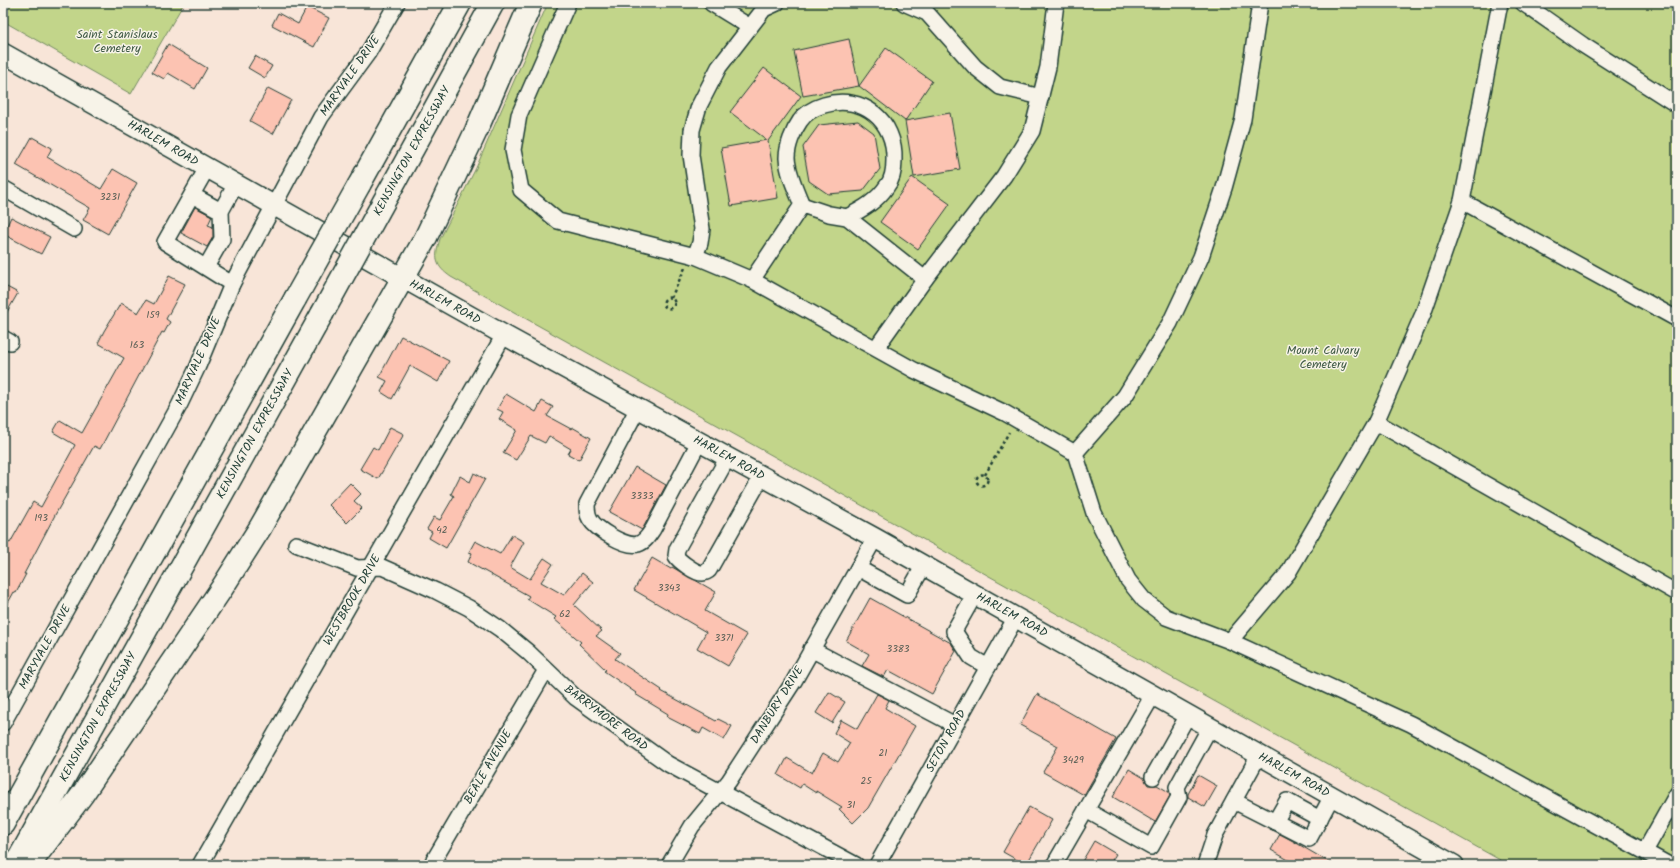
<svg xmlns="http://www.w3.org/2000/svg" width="1680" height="868" font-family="Kalam,sans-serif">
<rect width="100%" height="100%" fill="#f8e5d8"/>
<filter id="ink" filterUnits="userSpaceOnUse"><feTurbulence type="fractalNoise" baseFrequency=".025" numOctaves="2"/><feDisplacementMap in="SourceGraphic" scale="8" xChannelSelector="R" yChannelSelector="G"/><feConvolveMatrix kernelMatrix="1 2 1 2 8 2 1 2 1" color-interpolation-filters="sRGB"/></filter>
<g filter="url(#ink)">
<g fill="#c2d58a" stroke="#70895f">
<path d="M3 3H184L131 94 3 21Z"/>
<path d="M548 3H1677V865H1509L451 277C435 266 434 258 440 239L476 168Z"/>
</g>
<g fill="#fcc3b2" stroke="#1f3d34">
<path d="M307 7 329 18 314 47 272 25 278 13 298 24Z"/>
<path d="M849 39 859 86 803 96 794 51Z"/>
<path d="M168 44 207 68 195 89 168 73 164 79 152 72Z"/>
<path d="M886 48 932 81 905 121 859 86Z"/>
<path d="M255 56 272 66 265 78 248 68Z"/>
<path d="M764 68 801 96 768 141 778 198 731 206 721 148 767 140 730 112Z"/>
<path d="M268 88 291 100 273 134 250 121Z"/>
<path d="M950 113 960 169 914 177 905 121Z"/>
<path d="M858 121 874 133 880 169 863 191 828 194 809 181 803 147 819 125Z"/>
<path d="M32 137 52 148 47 157 101 189 113 169 137 183 108 234 83 220 90 208 16 165Z"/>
<path d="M912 177 950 204 918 249 880 222Z"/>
<path d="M195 207 212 216 208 225 213 227V237L207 247 181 233Z"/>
<path d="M11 217 50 237 41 254 3 234Z"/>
<path d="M169 276 185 284 166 319 170 322 164 333 162 332 100 449 94 446 55 515 24 574H26L16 593 14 592 3 612V539L10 543 33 502 41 507 75 445 53 432 60 420 82 433 124 358 98 343 104 331 121 303 138 313 146 300 154 304Z"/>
<path d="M3 285 18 293 3 319Z"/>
<path d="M401 336 449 361 438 382 410 366 392 399 381 392 387 381 379 377Z"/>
<path d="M506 394 536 412 542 401 553 407 547 416 571 429 572 427 591 438 579 460 568 454 571 449 549 436 545 443 531 436 516 460 503 453 517 430 499 419 503 412 497 409Z"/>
<path d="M390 427 404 434 378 479 360 469 373 447 378 450Z"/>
<path d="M635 467 666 485 642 530 609 512Z"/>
<path d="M474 473 485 479 446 548 429 538 432 532 427 529 434 517 440 520 454 496 451 494 460 476 470 482Z"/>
<path d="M350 483 361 494 354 501 362 508 347 523 329 505Z"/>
<path d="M512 535 524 542 510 567 530 579 544 558 553 564 541 582 564 595 582 573 593 582 574 605 602 631 596 636 620 653 615 659 662 690 661 691 716 721 718 719 732 726 724 740 703 728 700 734 667 717 668 714 635 694 636 693 604 671 606 670 579 644 581 642 554 619 556 617 527 599 529 596 468 562 472 553 469 552 475 541 500 554Z"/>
<path d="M652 558 671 569 672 567 716 592 705 611 747 635 728 666 697 648 706 632 634 590Z"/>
<path d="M870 598 951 643 956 651 932 694 888 670 884 677 862 666 869 654 846 641Z"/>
<path d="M829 692 845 702 832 723 816 713Z"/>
<path d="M877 694 889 700 885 708 915 726 868 808 853 823 839 809 842 807 816 791V793L802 784 800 788 778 775 787 758 812 773 823 753 838 762 850 743 834 733 841 720 857 729Z"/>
<path d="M1037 694 1116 739 1084 795 1043 772 1058 746 1020 725Z"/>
<path d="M1129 769 1144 778 1148 785H1157L1169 792 1170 796 1155 822 1113 797Z"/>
<path d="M1198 775 1217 786 1205 807 1188 797V794Z"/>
<path d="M1029 807 1052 820 1026 865 1003 852Z"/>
<path d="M1280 834 1293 841 1334 865H1297L1271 850Z"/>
<path d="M1094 841 1116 854 1109 865H1080Z"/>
</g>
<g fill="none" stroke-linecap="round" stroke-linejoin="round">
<defs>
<g id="minor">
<path d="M568 3 519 115 513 150 521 190 558 221 695 256 752 280 914 370 1005 413 1075 453 1094 513 1128 580 1144 600 1166 617 1230 641 1411 724 1669 865"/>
<path d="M711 3 750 27"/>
<path d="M904 3 927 13 975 67 1000 87 1041 97"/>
<path d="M1523 3 1583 45 1677 105"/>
<path d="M207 168 165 242 232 284"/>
<path d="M3 188 74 229"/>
<path d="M192 195 221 211"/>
<path d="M1462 201 1677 319"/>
<path d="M802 205C796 190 788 174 787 158 787 146 793 131 800 121 806 112 814 108 824 105 862 93 896 121 894 160 894 169 893 179 887 186 877 201 863 209 847 217"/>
<path d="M695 256 700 243 702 229 691 155 692 130 699 106 719 67 764 9 777 3"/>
<path d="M206 267 222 239 221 211 236 184"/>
<path d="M752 280 802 205 829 214 847 217 925 279"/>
<path d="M3 338 10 342"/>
<path d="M876 348 925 279 1004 176 1032 131 1048 67 1056 3"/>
<path d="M638 408 587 504C587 510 587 514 590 519 596 529 626 548 638 544 645 542 649 535 653 529L699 442"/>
<path d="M1376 422 1677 593"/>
<path d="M1075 453 1125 396 1170 323 1201 257 1224 188 1243 119 1260 3"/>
<path d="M728 457 677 549 676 556C679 561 696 574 703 573 704 573 709 571 709 570L762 476"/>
<path d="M296 544 357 568 382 567 436 591 469 608 500 629 528 652 576 698 668 764 856 865"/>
<path d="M858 568 907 595 924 565"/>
<path d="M975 594 954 631 971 657 988 667"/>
<path d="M1230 641 1288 573 1376 422 1423 314 1462 201 1500 3"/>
<path d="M811 649 955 725"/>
<path d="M3 723 179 406 198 366 232 284 321 117 368 53 397 3"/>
<path d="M1153 777 1188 715"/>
<path d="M1234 801 1309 839 1332 796"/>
<path d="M1086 810 1151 847 1179 797 1177 787 1210 727"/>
<path d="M1275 822 1287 801 1320 819"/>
<path d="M1645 851 1677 794"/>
<path d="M200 865 504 335"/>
<path d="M431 865 546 670"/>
<path d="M669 865 692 826 729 781 794 681 875 538"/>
<path d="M877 865 1016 617"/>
<path d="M1054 865 1153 695"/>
<path d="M1205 865 1215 835 1259 755"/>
</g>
<path id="major" d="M3 53 504 335 875 538 1454 865"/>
<g id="highway">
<path d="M359 185 460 3"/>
<path d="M388 194 493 3"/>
<path d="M3 824 295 299"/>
<path d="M17 862 322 314"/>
<path d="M29 865 82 795 222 588 260 528 425 239 476 131 531 3"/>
</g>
</defs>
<use href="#minor" stroke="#1f3d34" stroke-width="18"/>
<use href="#major" stroke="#1f3d34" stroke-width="22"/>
<use href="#highway" stroke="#1f3d34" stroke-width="25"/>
<g stroke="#1f3d34" stroke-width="2.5" stroke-dasharray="3 3" stroke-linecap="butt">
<circle cx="669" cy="303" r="5.5"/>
<path d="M671 298 685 268"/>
<circle cx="982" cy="480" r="5.5"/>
<path d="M985 475 1009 432"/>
</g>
<use href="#minor" stroke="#f7f3e8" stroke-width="15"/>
<use href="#major" stroke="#f7f3e8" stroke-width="19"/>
<use href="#highway" stroke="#f7f3e8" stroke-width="22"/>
<defs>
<g id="highway-bridge">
<path d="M295 299 359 185"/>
<path d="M322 314 388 194"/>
</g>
</defs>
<use href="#highway-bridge" stroke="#1f3d34" stroke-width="25" stroke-linecap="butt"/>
<use href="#highway-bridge" stroke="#f7f3e8" stroke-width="22"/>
</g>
</g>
<g text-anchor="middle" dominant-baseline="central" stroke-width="3" stroke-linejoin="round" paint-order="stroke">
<g font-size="10" fill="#565e54">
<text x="110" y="197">3231</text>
<text x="153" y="315">159</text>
<text x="137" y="345">163</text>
<text x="642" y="496">3333</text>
<text x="41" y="518">193</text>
<text x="442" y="530">42</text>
<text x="669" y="588">3343</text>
<text x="565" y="614">62</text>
<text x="724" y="638">3371</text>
<text x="898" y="649">3383</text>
<text x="883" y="753">21</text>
<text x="1073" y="760">3429</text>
<text x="866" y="781">25</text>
<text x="851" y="805">31</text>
</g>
<g font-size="12" fill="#405b45" stroke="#f7f3e8">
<text x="117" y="34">Saint Stanislaus<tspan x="117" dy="14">Cemetery</tspan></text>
<text x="1323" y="350">Mount Calvary<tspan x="1323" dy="14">Cemetery</tspan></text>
</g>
<g font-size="12" fill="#1f3d34" stroke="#f7f3e8">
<text transform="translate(350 76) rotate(-55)">MARYVALE DRIVE</text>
<text transform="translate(163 143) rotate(30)">HARLEM ROAD</text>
<text transform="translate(412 151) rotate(-61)">KENSINGTON EXPRESSWAY</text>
<text transform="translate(445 302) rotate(29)">HARLEM ROAD</text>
<text transform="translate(198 361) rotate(-66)">MARYVALE DRIVE</text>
<text transform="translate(255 434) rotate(-61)">KENSINGTON EXPRESSWAY</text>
<text transform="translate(729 458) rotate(29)">HARLEM ROAD</text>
<text transform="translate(352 600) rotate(-60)">WESTBROOK DRIVE</text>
<text transform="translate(1012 615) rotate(29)">HARLEM ROAD</text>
<text transform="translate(45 647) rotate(-61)">MARYVALE DRIVE</text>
<text transform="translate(777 705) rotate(-58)">DANBURY DRIVE</text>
<text transform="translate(98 717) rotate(-61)">KENSINGTON EXPRESSWAY</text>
<text transform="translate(606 718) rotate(37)">BARRYMORE ROAD</text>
<text transform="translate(946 741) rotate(-61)">SETON ROAD</text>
<text transform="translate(488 767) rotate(-60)">BEALE AVENUE</text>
<text transform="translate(1294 775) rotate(29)">HARLEM ROAD</text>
</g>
</g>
<rect width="1680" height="868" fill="none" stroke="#f7f3e8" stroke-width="16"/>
<rect x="8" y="8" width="1664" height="852" fill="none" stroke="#1f3d34" stroke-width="1.5" filter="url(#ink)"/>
</svg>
